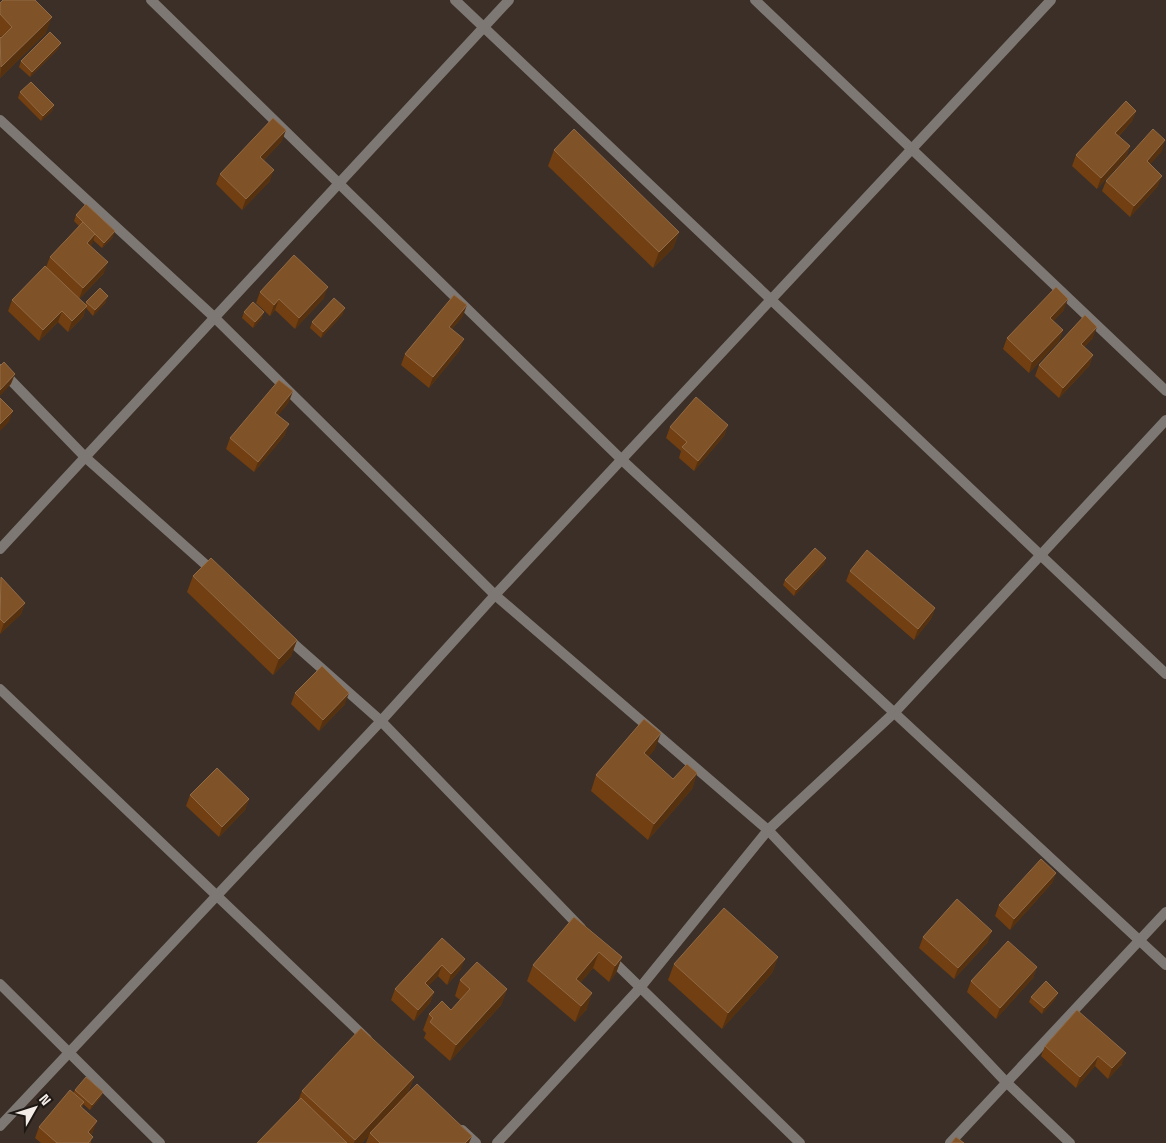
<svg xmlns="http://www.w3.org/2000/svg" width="1166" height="1143" font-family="'Space Grotesk',sans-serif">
<rect width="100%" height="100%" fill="#3b2f27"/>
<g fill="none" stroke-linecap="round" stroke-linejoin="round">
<g stroke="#7e7874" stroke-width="10">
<path d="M151 0 622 460 1166 965"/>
<path d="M455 0 1166 674"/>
<path d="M755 0 1166 391"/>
<path d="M0 120 214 317 495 595 768 830 1006 1082 1070 1143"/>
<path d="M0 369 85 457 215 573"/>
<path d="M0 549 509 0"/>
<path d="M285 636 381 721 581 928"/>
<path d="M0 689 367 1039"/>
<path d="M610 958 800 1143"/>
<path d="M0 984 160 1143"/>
<path d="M0 1126 381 721 495 595 1051 0"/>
<path d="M462 1130 476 1143"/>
<path d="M497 1143 639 989 768 830 895 712 1166 420"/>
<path d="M950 1143 1166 912"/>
</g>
</g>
<g fill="#713f11">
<path d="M0 3 46 33 0 78V37L2 38 0 36Z"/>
<path d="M59 48 30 77 19 67 21 61Z"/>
<path d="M20 92 54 105 52 111 41 121 18 98Z"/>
<path d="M1136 111 1132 121 1119 136 1130 146 1126 157 1097 189 1072 166 1076 155Z"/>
<path d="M282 141 264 160 270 181 242 210 216 184 220 174Z"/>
<path d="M554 150 679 232 673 248 653 268 548 166Z"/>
<path d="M1162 151 1150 164 1158 186 1130 217 1102 191 1106 181Z"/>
<path d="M76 215 113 237 102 248 93 240 91 246 104 273 79 299 85 305 86 302H106L93 316 86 308 83 317 68 332 58 322 39 341 8 311 12 300 46 267 50 257 79 226 74 221Z"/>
<path d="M260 292 324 298 295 329 275 310 270 316 256 303Z"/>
<path d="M1064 310 1053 321 1063 330 1059 341 1029 373 1003 349 1007 338Z"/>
<path d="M244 312 262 318 253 328 242 318Z"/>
<path d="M343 314 321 338 310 328 312 322Z"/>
<path d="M463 316 452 329 460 350 429 388 401 365 405 354Z"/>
<path d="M1093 338 1084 347 1093 355 1089 366 1059 398 1035 376 1039 365Z"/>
<path d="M289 402 278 415 285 435 254 472 226 449 230 438Z"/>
<path d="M728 425 724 436 694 471 679 458 681 451 666 438 670 427Z"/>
<path d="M826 558 824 564 794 596 783 585 785 580Z"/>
<path d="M850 571 935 608 931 619 914 640 846 581Z"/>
<path d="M193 576 297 640 291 656 273 675 187 592Z"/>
<path d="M0 578 25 603 21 614 0 634Z"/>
<path d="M295 693 345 704 319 731 291 704Z"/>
<path d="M655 749 648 757 673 779 697 773 692 789 648 840 591 791 596 775Z"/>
<path d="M190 795 249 799 245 810 219 837 186 806Z"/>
<path d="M1056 873 1052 883 1010 930 995 916 999 905Z"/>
<path d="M574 917 622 957 616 973 609 982 593 968 580 983 587 1009 575 1022 527 981 533 965Z"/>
<path d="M923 937 988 942 954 979 919 948Z"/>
<path d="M442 938 461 969 447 985 438 976 428 986 434 992 430 1003 414 1021 391 1000 395 989Z"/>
<path d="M778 957 772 973 722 1029 668 980 674 964Z"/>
<path d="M1037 967 1033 978 996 1019 967 992 971 981Z"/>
<path d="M460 980 507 989 501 1005 450 1061 424 1038 426 1033 423 1030 429 1014 451 1010 460 1000 455 996Z"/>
<path d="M1031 997 1056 998 1042 1014 1029 1002Z"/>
<path d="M1077 1010 1122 1064 1108 1079 1095 1066 1076 1088 1041 1056 1045 1046Z"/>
<path d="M414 1077 408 1093 469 1143H366L369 1135 362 1143H257L298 1101 302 1091Z"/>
<path d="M75 1090 103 1092 101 1097 90 1110 83 1104 82 1108 93 1132 91 1135V1143H41L35 1138 39 1127 73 1093Z"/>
</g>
<g fill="#553110">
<path d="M52 17 46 33 0 78 1 67Z"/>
<path d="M61 43 59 48 30 77 32 72Z"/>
<path d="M54 105 52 111 41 121 43 116Z"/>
<path d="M1136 111 1132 121 1111 144 1115 133Z"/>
<path d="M286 130 282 141 256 168 260 157Z"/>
<path d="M1165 140 1162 151 1143 172 1147 161Z"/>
<path d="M1130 146 1126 157 1097 189 1101 178Z"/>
<path d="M274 170 270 181 242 210 246 199Z"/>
<path d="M1162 176 1158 186 1130 217 1134 206Z"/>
<path d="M115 231 113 237 102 248 104 243Z"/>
<path d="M679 232 673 248 653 268 659 252Z"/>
<path d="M95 234 92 245 83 254 87 243Z"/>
<path d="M108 262 104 273 79 299 83 288Z"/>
<path d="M328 287 324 298 295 329 299 318Z"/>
<path d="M108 296 106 302 93 316 95 310Z"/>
<path d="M279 299 275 310 270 316 274 305Z"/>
<path d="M1068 299 1064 310 1046 329 1050 318Z"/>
<path d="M467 305 463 316 445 337 449 327Z"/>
<path d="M87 306 83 317 68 332 72 321Z"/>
<path d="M345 308 343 314 321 338 323 332Z"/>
<path d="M62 311 58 322 39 341 43 330Z"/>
<path d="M264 312 262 318 253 328 255 322Z"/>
<path d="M1097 327 1093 338 1077 355 1081 344Z"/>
<path d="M1063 330 1059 341 1029 373 1032 362Z"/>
<path d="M464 339 460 350 429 388 433 377Z"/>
<path d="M1093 355 1089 366 1059 398 1063 388Z"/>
<path d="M15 374 11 384 0 396V390Z"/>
<path d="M293 391 289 402 271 424 275 413Z"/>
<path d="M13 411 9 422 0 431V424Z"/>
<path d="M289 424 285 435 254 472 258 462Z"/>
<path d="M728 425 724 436 694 471 698 461Z"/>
<path d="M826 558 824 564 794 596 796 590Z"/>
<path d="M25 603 21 614 0 634 4 623Z"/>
<path d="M935 608 931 619 914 640 918 629Z"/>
<path d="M297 640 291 656 273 675 279 659Z"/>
<path d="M349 693 345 704 319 731 323 720Z"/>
<path d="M661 733 655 749 638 769 644 753Z"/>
<path d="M697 773 692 789 648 840 654 824Z"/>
<path d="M249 799 245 810 219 837 222 827Z"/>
<path d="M1056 873 1052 883 1010 930 1014 919Z"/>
<path d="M992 931 988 942 954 979 958 968Z"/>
<path d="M599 952 593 968 570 995 576 979Z"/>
<path d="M622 957 616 973 609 982 615 966Z"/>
<path d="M778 957 772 973 722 1029 728 1013Z"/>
<path d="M465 959 461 969 447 985 451 974Z"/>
<path d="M442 965 438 976 421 994 425 983Z"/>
<path d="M1037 967 1033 978 996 1019 1000 1008Z"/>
<path d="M507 989 501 1005 450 1061 456 1045Z"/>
<path d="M434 992 430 1003 414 1021 418 1010Z"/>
<path d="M592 993 587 1009 575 1022 581 1006Z"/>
<path d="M1058 993 1056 998 1042 1014 1044 1008Z"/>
<path d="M1126 1053 1122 1064 1108 1079 1112 1068Z"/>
<path d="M1098 1056 1095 1066 1076 1088 1080 1077Z"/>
<path d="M414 1077 408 1093 370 1133 369 1135 362 1143H354L355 1140Z"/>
<path d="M103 1092 101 1097 90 1110 92 1105Z"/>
<path d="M97 1121 93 1132 84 1143 88 1132Z"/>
<path d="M472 1136 469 1143H465Z"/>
</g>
<g fill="#7f5228" stroke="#916a46">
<path d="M3 0H35L52 17 1 67 0 37 1 38 12 27 0 14V3Z"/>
<path d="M50 32 61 43 32 72 21 61Z"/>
<path d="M31 82 54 105 43 116 20 92Z"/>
<path d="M1126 101 1136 111 1115 133 1130 146 1101 178 1076 155Z"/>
<path d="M273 118 286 130 260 157 274 170 246 199 220 174Z"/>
<path d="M574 129 679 232 659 252 554 150Z"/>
<path d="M1153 129 1165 140 1147 161 1162 176 1134 206 1106 181Z"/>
<path d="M86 204 115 231 104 243 76 215Z"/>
<path d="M83 222 95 234 87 243 108 262 83 288 50 257Z"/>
<path d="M294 255 328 287 299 318 279 299 274 305 260 292Z"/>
<path d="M45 266 87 306 72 321 62 311 43 330 12 300Z"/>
<path d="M1056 287 1068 299 1050 318 1063 330 1032 362 1007 338Z"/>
<path d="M100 288 108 296 95 310 86 302Z"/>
<path d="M454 295 467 305 449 327 464 339 433 377 405 354Z"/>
<path d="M334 298 345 308 323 332 312 322Z"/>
<path d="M253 302 264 312 255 322 244 312Z"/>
<path d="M1085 315 1097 327 1081 344 1093 355 1063 388 1039 365Z"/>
<path d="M4 362 15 374 0 390V366Z"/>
<path d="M279 380 293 391 275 413 289 424 258 462 230 438Z"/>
<path d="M696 397 728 425 698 461 682 447 687 442 670 427Z"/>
<path d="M0 398 13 411 0 424Z"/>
<path d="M815 548 826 558 796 590 785 580Z"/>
<path d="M867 550 935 608 918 629 850 571Z"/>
<path d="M211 558 297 640 279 659 193 576Z"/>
<path d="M1 577 25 603 4 623 0 619Z"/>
<path d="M322 666 349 693 323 720 295 693Z"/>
<path d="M644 719 661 733 644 753 673 779 687 764 697 773 654 824 596 775Z"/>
<path d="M217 768 249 799 222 827 190 795Z"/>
<path d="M1041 859 1056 873 1014 919 999 905Z"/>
<path d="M957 899 992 931 958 968 923 937Z"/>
<path d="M724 908 778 957 728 1013 674 964Z"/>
<path d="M574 917 622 957 615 966 599 952 576 979 592 993 581 1006 533 965Z"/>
<path d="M442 938 465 959 451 974 442 965 425 983 434 992 418 1010 395 989Z"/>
<path d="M1008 941 1037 967 1000 1008 971 981Z"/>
<path d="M477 962 507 989 456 1045 430 1022 433 1018 429 1014 442 1001 451 1010 470 989 460 980Z"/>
<path d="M1046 981 1058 993 1044 1008 1031 997Z"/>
<path d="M1077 1010 1126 1053 1112 1068 1098 1056 1080 1077 1045 1046Z"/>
<path d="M361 1028 414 1077 355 1140 302 1091Z"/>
<path d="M86 1077 103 1092 92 1105 75 1090Z"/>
<path d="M417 1084 472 1136 465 1143H380L370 1133Z"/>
<path d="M70 1090 84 1102 80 1106 97 1121 88 1132 93 1137 88 1143H57L39 1127Z"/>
<path d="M301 1098 347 1143H257Z"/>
<path d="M956 1137 964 1143H951Z"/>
</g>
<g transform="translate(35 1108) rotate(51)" stroke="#1e1814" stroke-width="4" paint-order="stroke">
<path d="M0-4L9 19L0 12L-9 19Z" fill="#f4ece7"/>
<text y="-8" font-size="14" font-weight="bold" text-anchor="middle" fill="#f4ece7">N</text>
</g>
</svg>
